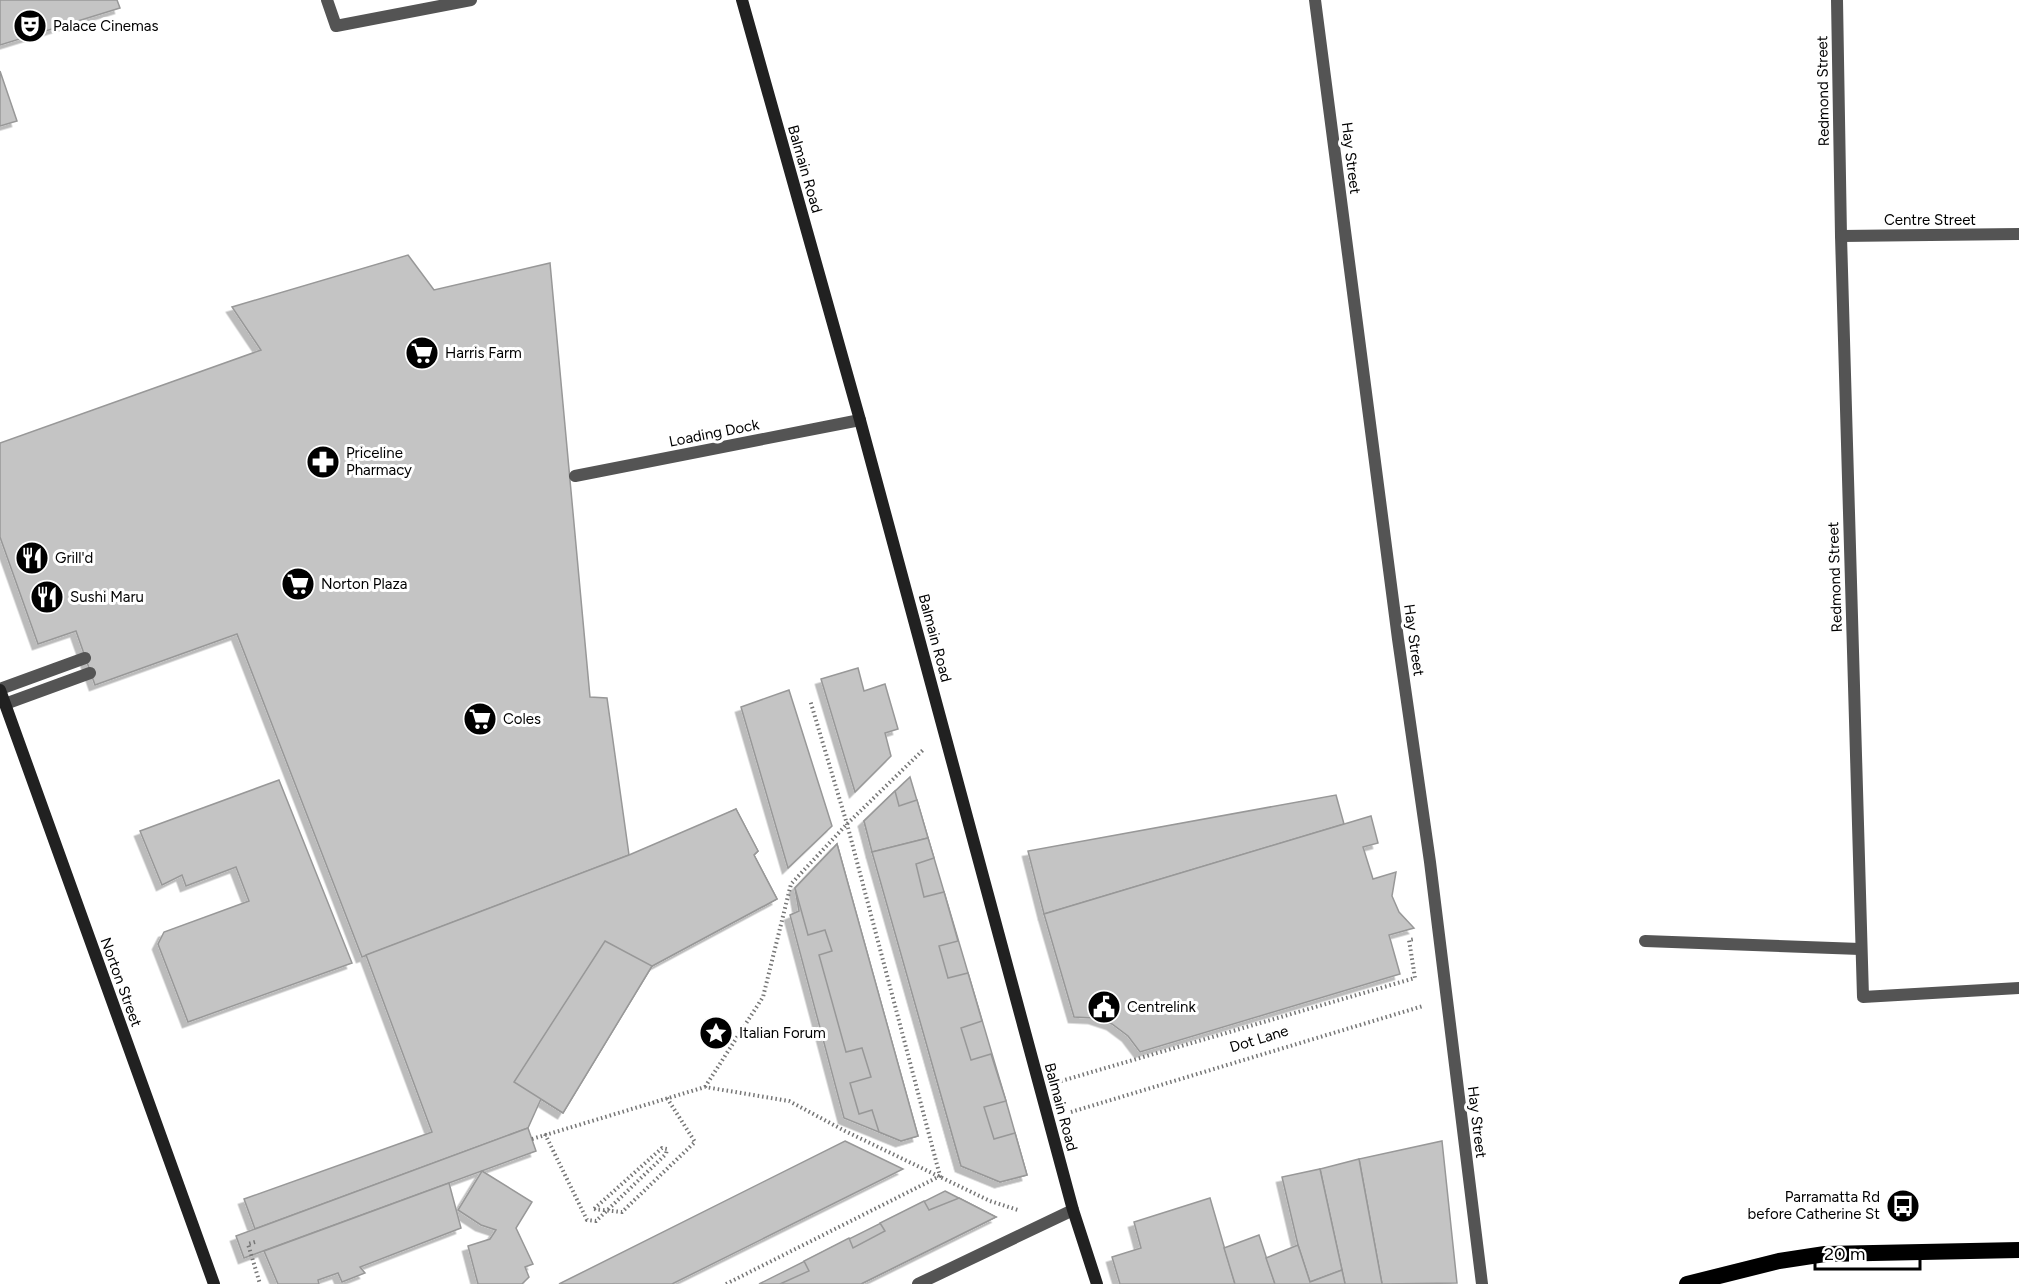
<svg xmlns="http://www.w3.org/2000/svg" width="2019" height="1284" font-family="Figtree,sans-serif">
<defs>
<filter id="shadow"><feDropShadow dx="-5.5" dy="5.5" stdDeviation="0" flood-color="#0004"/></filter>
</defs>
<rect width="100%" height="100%" fill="#fff"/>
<g fill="#c4c4c4" stroke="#989898" stroke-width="1.5" filter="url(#shadow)">
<path d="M0 0H117L120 8 0 45Z"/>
<path d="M0 71 17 121 0 126Z"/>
<path d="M408 255 434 290 550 263 590 697 607 698 629 855 362 957 237 634 95 685 76 631 38 644 0 537V443L261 350 232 307Z"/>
<path d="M858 668 864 691 885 684 898 729 885 733 891 756 855 792 821 679Z"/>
<path d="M789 690 832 826 788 868 741 707Z"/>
<path d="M910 777 1006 1101 1027 1175 1000 1182 961 1166 864 821Z"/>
<path d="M279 780 352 963 188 1022 158 944 164 932 249 901 236 867 186 886 182 875 162 885 140 831Z"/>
<path d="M895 791 899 806 917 800 928 838 872 852 864 821Z"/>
<path d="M1336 795 1344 824 1044 914 1028 851Z"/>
<path d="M736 809 758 851 754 855 777 899 652 966 606 874Z"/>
<path d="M736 809 758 851 754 855 777 899 652 966 563 1113 541 1099 528 1128 255 1229 244 1199 432 1132 366 955 629 855Z"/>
<path d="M1371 816 1378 843 1363 847 1373 879 1396 872 1392 896 1399 912 1414 928 1389 935 1400 974 1140 1052 1128 1036 1112 1024 1094 1018 1074 1017 1044 914Z"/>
<path d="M928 838 934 858 916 864 924 897 944 892 958 941 939 946 948 978 968 973 982 1021 961 1028 971 1060 991 1054 1006 1101 984 1107 994 1139 1015 1133 1027 1175 1000 1182 961 1166 872 852Z"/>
<path d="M837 844 918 1136 901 1141 844 1118 790 915 799 911 795 888Z"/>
<path d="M837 844 918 1136 901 1141 879 1132 872 1110 859 1114 850 1083 871 1077 862 1048 846 1052 819 955 832 951 825 930 808 935 795 888Z"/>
<path d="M605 941 652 966 563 1113 514 1082Z"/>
<path d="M528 1128 536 1151 244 1258 236 1236Z"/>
<path d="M845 1141 903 1169 672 1284H559Z"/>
<path d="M1442 1141 1457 1283 1382 1284 1359 1159Z"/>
<path d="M1359 1159 1382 1284H1345L1320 1169Z"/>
<path d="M1320 1169 1342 1270 1310 1282 1298 1245 1282 1177Z"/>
<path d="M482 1171 532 1202 516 1228 533 1264 525 1267 529 1277 522 1284H478L468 1246 490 1239 496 1230 481 1225 458 1210Z"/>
<path d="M449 1183 461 1228 360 1267 365 1273 342 1282 338 1273 318 1280 319 1284H278L264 1251Z"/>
<path d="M945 1191 996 1217 861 1284H759Z"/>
<path d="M959 1198 996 1217 861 1284H780L809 1271 804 1261 849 1238 853 1248 885 1231 880 1223 924 1201 929 1210Z"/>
<path d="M1210 1198 1235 1284H1120L1112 1257 1141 1248 1134 1222Z"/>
<path d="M1259 1235 1275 1284H1235L1224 1248Z"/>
<path d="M1298 1245 1310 1282 1342 1270 1345 1284H1275L1266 1258Z"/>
</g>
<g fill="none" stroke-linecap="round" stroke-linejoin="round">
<g stroke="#767676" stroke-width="4" stroke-dasharray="1.5 3" stroke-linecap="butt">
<path d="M1061 1081 1415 978 1409 940 1415 939"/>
<path d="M705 1087 763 997 791 884 847 824 924 749"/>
<path d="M1071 1112 1423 1006"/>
<path d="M545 1134 587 1220 596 1221 666 1154 667 1149 662 1148 594 1209"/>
<path d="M532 1139 705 1087 789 1101 845 1131 990 1201 1018 1210"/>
<path d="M594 1209 622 1212 695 1142 667 1098"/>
<path d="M255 1242 248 1244 260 1284"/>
<path d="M726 1284 940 1176 847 824 810 700"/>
</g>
<g stroke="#545454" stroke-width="12">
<path d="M575 476 860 420"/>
<path d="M0 689 85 658"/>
<path d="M5 704 90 673"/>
<path d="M1645 941 1860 949"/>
<path d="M918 1284 1073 1210"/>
</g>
<g stroke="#545454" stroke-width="12">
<path d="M327 0 336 26 471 0"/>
<path d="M1315 0 1398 639 1430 862 1482 1284"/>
<path d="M1837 0 1841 236 1863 997 2019 988"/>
<path d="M1841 236 2019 234"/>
</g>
<g stroke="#212121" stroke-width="12">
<path d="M742 0 860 420 1073 1210 1097 1284"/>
<path d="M0 690 214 1284"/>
</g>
<path stroke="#000" stroke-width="16" d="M1687 1284 1779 1261 1825 1254 2019 1250"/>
</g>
<defs>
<symbol id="theatre-disc" viewBox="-11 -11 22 22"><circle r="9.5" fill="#000" stroke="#fff"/><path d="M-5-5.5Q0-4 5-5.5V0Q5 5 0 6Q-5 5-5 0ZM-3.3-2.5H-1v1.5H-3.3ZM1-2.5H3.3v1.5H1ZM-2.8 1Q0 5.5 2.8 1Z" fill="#fff"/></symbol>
<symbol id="supermarket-disc" viewBox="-11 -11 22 22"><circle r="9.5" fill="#000" stroke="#fff"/><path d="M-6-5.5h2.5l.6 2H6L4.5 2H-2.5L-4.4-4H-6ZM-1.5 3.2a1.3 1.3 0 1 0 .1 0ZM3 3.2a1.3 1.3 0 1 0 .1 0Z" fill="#fff"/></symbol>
<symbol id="pharmacy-disc" viewBox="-11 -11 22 22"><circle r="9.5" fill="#000" stroke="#fff"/><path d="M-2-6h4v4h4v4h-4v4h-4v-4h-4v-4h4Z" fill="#fff"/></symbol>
<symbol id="restaurant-disc" viewBox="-11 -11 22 22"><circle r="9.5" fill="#000" stroke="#fff"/><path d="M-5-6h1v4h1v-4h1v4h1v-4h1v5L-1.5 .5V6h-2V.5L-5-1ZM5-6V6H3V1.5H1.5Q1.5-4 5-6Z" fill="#fff"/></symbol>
<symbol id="civic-disc" viewBox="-11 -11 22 22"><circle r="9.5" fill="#000" stroke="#fff"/><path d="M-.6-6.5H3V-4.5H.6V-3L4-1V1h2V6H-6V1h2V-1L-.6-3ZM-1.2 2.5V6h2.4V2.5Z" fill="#fff"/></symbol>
<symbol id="sight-disc" viewBox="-11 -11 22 22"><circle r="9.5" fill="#000" stroke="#fff"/><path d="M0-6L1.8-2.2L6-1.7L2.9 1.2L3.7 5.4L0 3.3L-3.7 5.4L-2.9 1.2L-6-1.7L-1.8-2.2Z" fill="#fff"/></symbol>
<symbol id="bus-disc" viewBox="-11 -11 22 22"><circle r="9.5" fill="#000" stroke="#fff"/><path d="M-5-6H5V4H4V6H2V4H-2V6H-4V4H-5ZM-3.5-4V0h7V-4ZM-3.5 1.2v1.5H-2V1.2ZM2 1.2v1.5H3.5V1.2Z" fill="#fff"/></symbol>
</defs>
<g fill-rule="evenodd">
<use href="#theatre-disc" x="11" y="7" width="38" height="38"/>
<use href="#supermarket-disc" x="403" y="334" width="38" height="38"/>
<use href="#pharmacy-disc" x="304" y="443" width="38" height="38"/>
<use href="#restaurant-disc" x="13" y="539" width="38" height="38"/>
<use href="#supermarket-disc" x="279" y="565" width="38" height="38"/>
<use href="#restaurant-disc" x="28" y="578" width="38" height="38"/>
<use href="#supermarket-disc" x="461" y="700" width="38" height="38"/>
<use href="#civic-disc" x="1085" y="988" width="38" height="38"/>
<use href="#sight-disc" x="697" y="1014" width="38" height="38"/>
<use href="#bus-disc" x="1884" y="1187" width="38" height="38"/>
</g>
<g text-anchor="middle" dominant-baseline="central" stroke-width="6" stroke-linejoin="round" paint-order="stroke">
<g font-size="15" fill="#000" stroke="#fff" text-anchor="start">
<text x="53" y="26">Palace Cinemas</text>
<text x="445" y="353">Harris Farm</text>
<text x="346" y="453">Priceline<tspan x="346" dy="17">Pharmacy</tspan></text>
<text x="55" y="558">Grill'd</text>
<text x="321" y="584">Norton Plaza</text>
<text x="70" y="597">Sushi Maru</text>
<text x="503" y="719">Coles</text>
<text x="1127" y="1007">Centrelink</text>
<text x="739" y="1033">Italian Forum</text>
<text x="1880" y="1197" text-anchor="end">Parramatta Rd<tspan x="1880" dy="17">before Catherine St</tspan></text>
</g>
<g font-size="15" fill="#000" stroke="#fff">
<text transform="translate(1823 91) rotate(-91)">Redmond Street</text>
<text transform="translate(1351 158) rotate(83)">Hay Street</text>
<text transform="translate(805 169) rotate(74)">Balmain Road</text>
<text x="1930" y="220">Centre Street</text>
<text transform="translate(714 433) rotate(-11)">Loading Dock</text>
<text transform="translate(1835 577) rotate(-92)">Redmond Street</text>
<text transform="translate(935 638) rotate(75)">Balmain Road</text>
<text transform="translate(1414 640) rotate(82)">Hay Street</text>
<text transform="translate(121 982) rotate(70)">Norton Street</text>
<text transform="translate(1259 1039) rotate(-17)">Dot Lane</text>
<text transform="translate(1061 1107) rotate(75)">Balmain Road</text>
<text transform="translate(1477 1122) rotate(83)">Hay Street</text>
</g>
</g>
<path d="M1815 1260v9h105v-9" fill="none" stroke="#000000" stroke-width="3"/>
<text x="1824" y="1260" font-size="18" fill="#000000" stroke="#ffffff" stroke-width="4.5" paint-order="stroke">20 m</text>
</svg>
